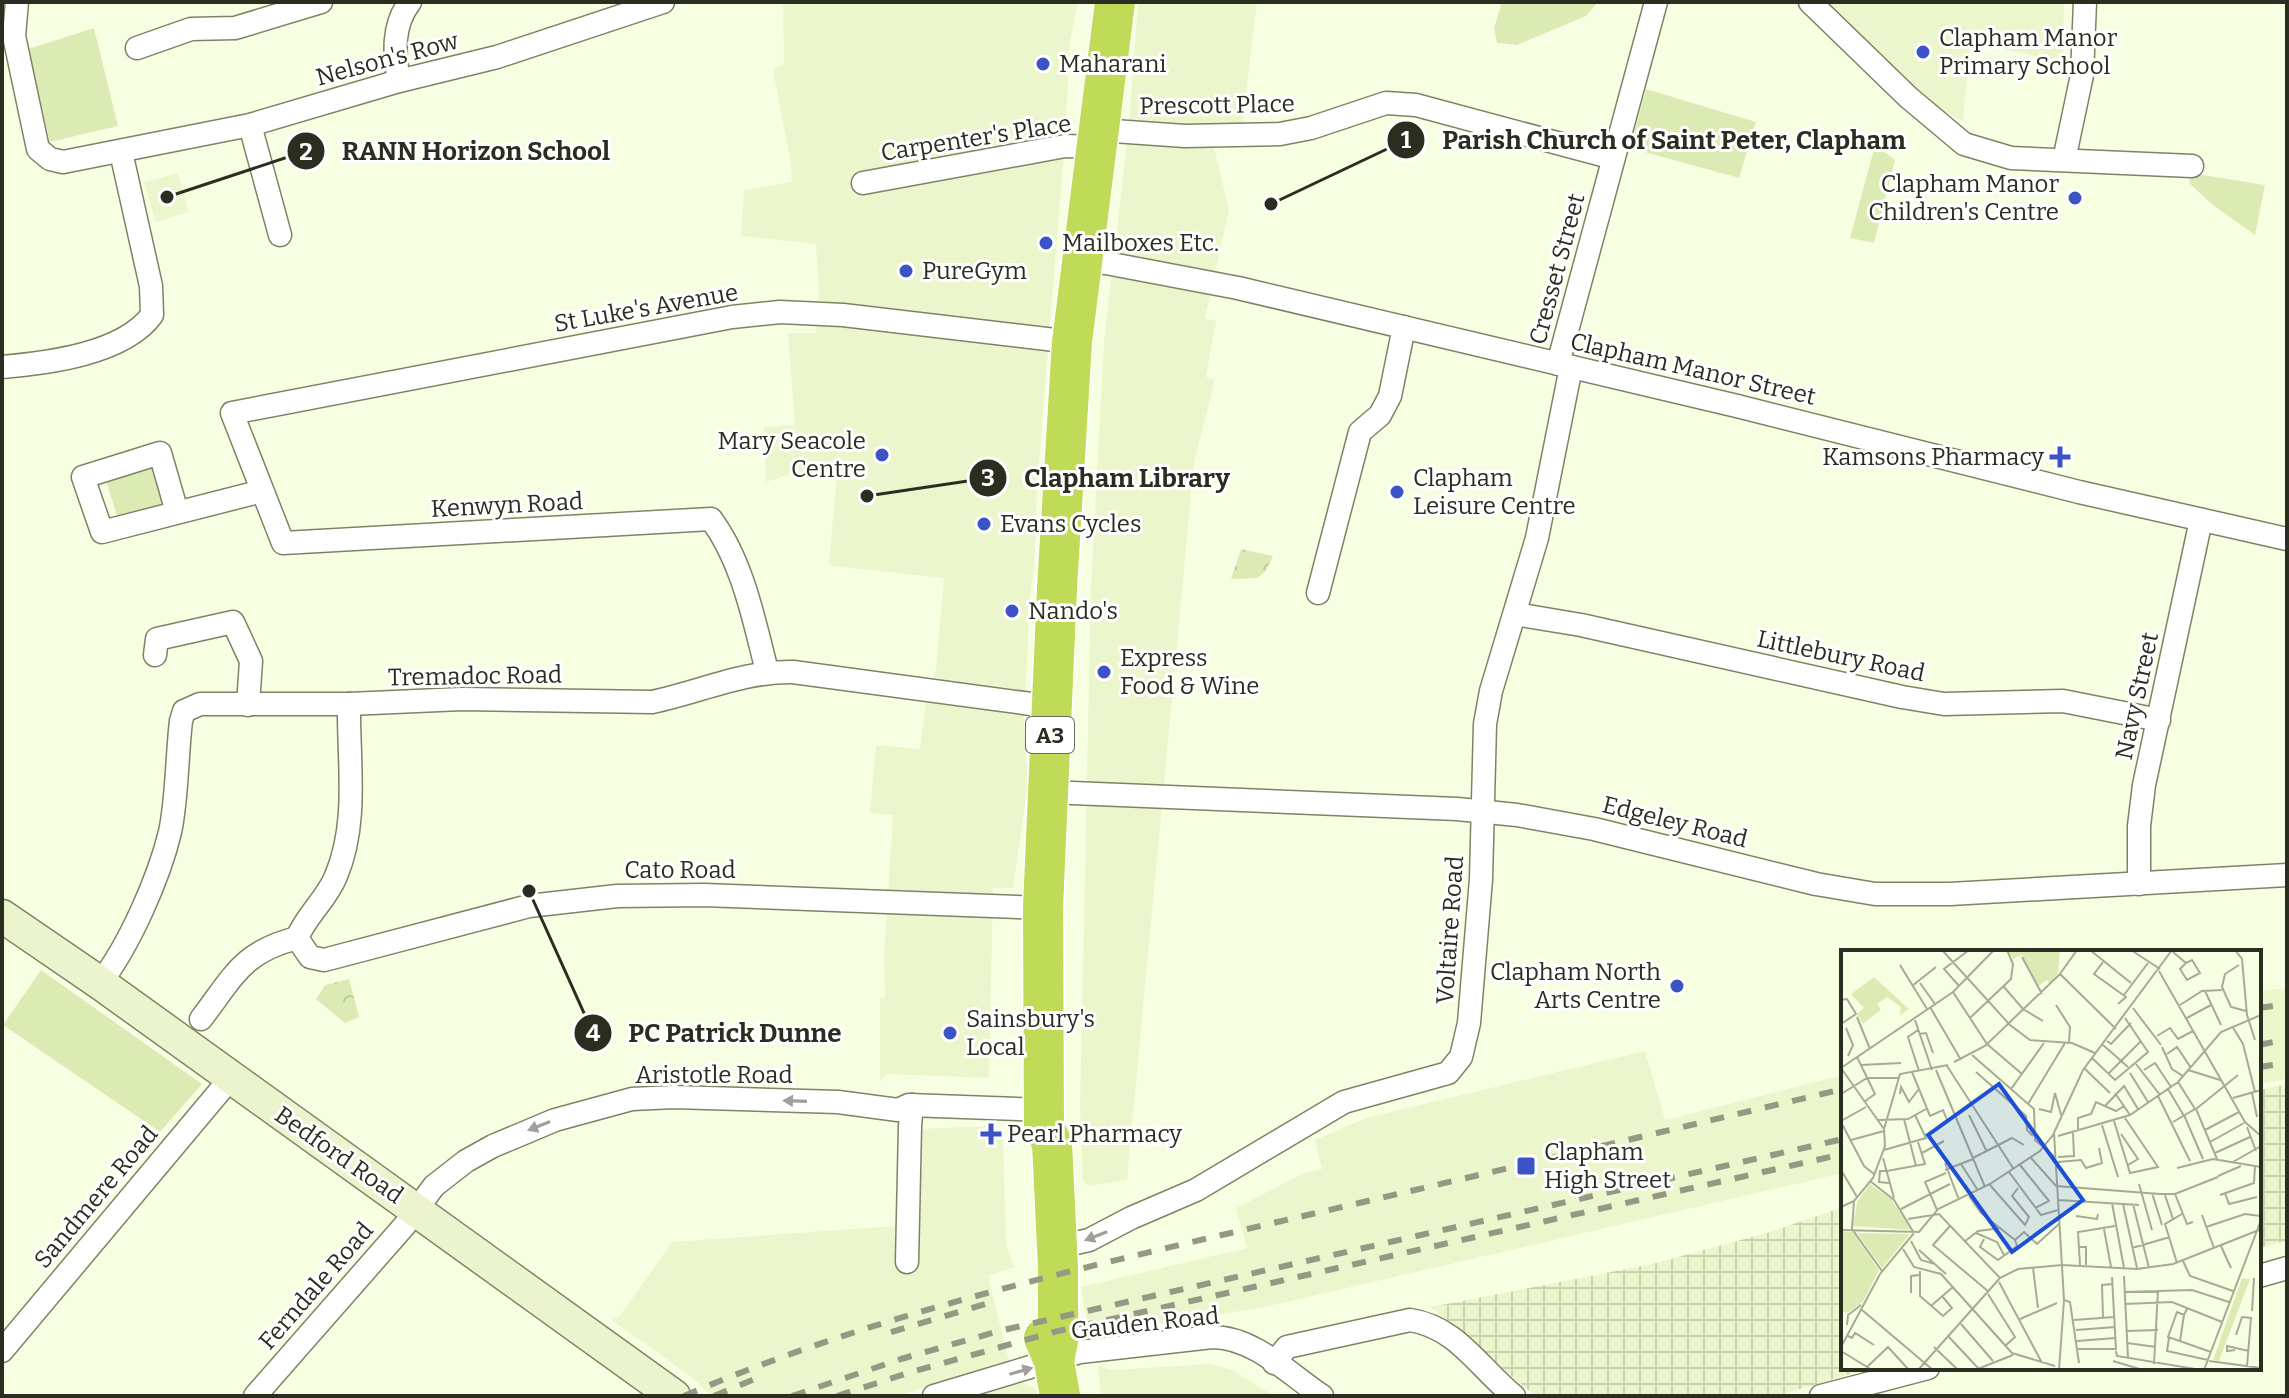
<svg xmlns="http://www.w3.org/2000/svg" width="2289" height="1398" font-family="Bitter,serif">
<defs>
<pattern id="industrial-grid" width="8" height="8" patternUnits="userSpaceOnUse" patternTransform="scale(2)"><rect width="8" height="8" fill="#ebf6cc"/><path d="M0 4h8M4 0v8" fill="none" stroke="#cad3af"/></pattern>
<pattern id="park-crowns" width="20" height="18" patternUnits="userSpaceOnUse" patternTransform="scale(2)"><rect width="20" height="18" fill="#dcebb4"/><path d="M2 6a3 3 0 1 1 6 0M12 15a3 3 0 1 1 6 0" fill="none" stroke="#bdca9a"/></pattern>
</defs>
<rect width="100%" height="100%" fill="#f7ffe3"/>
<g fill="#ebf6cc">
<path d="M783 2H1078L1070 42 1065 138 1038 474 1034 569 1030 597 1024 721 1028 783 1013 888H993L989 1078 887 1074 880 1082V998H885L884 957 893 815 870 813 876 745 920 749 925 708 936 668 944 578 832 566 829 562 837 475 794 473 766 482 764 427 795 425 788 333H816L819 291 816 244 741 236 744 190 792 182 791 165 773 70 784 63Z"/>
<path d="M1138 2H1257L1242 128 1215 130 1214 147 1229 210 1205 318 1216 321 1206 377 1215 380 1194 463 1127 1180 1088 1186 1083 1181 1080 1108 1091 587 1104 342 1129 125Z"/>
<path d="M1826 2H2064L2063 62 1970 42 1963 121 1936 108Z"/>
<path d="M178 173 189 212 156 222 144 182Z"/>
<path d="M2287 988V1079L2259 1084V991Z"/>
<path d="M1645 1051 1665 1120 1843 1075V1173L1265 1307 1089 1335 1081 1287 1247 1248 1236 1208 1304 1173 1322 1169 1315 1140 1366 1118Z"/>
<path d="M997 1126 1003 1132 1006 1244 1014 1267 988 1276 1009 1361 897 1396H712L690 1376 612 1320 620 1316 672 1242 910 1225 915 1129Z"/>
<path d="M1209 1364 1230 1369 1274 1396H1101L1098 1366 1113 1370Z"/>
<path d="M1022 1382 1039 1391V1396H974Z"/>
</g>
<g fill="url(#industrial-grid)">
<path d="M2287 1084V1241L2259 1248V1090Z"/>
<path d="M1843 1207V1368H1869L1778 1396H1535L1431 1307 1652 1264 1767 1233Z"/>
</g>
<g fill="#dcebb4">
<path d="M1502 2H1598L1586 16 1517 45 1497 43 1494 28Z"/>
<path d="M94 28 118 126 50 142 28 49Z"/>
<path d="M1646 89 1756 122 1739 178 1630 148Z"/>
<path d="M1875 145 1895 160 1874 243 1850 238Z"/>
<path d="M2191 173 2265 185 2255 235 2213 205 2189 183Z"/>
<path d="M151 466 163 504 117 516 106 481Z"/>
<path d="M41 970 202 1084 160 1132 3 1025Z"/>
</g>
<g fill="url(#park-crowns)">
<path d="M1241 549 1273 556 1266 571 1257 578 1231 579Z"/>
<path d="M349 979 359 1017 345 1023 316 999 325 985Z"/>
</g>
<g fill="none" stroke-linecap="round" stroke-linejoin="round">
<defs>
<g id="street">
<path d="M17 2 14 36 38 149 50 159 63 162 250 125 399 81 497 57 663 2"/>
<path d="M1810 2 1908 97 1964 144 2011 158 2192 166"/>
<path d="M137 48 191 29 235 28 321 2"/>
<path d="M399 81C394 54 392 25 410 2"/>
<path d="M250 125 280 235"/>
<path d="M1099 130 1185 136 1280 134 1311 128 1386 103 1416 105 1613 158"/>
<path d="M2064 160 2082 75 2085 2"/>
<path d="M863 183 1065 146 1097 147"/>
<path d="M1084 262 1106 263 1238 288 1737 406 2079 492 2287 539"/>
<path d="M1558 364 1656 2"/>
<path d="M2 367C48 363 123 354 152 315L151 286 121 152"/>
<path d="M177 512 160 453 83 477 102 532 262 491"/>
<path d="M1318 593 1360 432 1380 415 1390 396 1404 327"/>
<path d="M1515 614 1581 625 1902 697 1944 704 2063 701 2159 720"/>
<path d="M155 655 157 639 233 622 251 661 248 705"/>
<path d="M767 671C754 621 743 562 711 519L283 543 232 413 732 317 780 312 843 315 1072 342"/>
<path d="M349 704C348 760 359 822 336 876 327 899 307 914 297 938L310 957 324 960 529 906 617 896 704 895 1043 908"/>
<path d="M1048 792 1457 809 1517 815 1594 829 1816 884 1875 894H1950L2287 875"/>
<path d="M2139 884V826L2144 785 2201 520"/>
<path d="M100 983C129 946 159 878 170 832 177 801 177 754 181 721L184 711 200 704H349L462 699 652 702C700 692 743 671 793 672L1031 704H1051"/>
<path d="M201 1019C234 976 242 952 297 938"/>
<path d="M1058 1247 1089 1240 1131 1218 1196 1190 1344 1102 1448 1073 1461 1057 1469 1023 1481 879 1485 724 1491 691 1537 538 1571 367"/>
<path d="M907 1262 910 1126 912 1105"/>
<path d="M2259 1276 2287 1268"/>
<path d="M2 1351 230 1079"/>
<path d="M1274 1363 1287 1347 1410 1320C1457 1327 1479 1368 1514 1396"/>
<path d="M255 1396 405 1225 434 1186 466 1161 493 1146 555 1120 632 1099 674 1097 838 1102 898 1110 909 1105 1043 1110"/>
<path d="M934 1396 1080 1352 1212 1337C1254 1337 1289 1374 1322 1396"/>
<path d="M1821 1396 1928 1368"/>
</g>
<path id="secondary" d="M2 916 100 983 674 1396"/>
<g id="highway">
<path d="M1044 1338 1054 1361 1060 1396"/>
<path d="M1054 1361 1058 1341V1268L1052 1143 1044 1128 1043 908 1057 588 1072 342 1115 2"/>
</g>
</defs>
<use href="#street" stroke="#7c8465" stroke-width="25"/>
<use href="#secondary" stroke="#7c8465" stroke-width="35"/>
<use href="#highway" stroke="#fff" stroke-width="43"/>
<use href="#street" stroke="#fff" stroke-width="22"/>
<use href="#secondary" stroke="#ecf4cd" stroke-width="32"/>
<use href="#highway" stroke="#c0db57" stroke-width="40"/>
<g stroke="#949984" stroke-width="6" stroke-dasharray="14 14" stroke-linecap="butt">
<path d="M2259 1008 2287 1004"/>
<path d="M2259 1045 2287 1039"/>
<path d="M2259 1067 2287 1063"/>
<path d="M891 1332 995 1301"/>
<path d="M684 1396C874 1314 1073 1270 1273 1223 1463 1179 1653 1134 1843 1089"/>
<path d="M714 1396 762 1376"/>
<path d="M792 1396 901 1359 999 1331 1843 1139"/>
<path d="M837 1396 908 1373 1054 1332 1843 1154"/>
</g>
</g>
<defs><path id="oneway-solid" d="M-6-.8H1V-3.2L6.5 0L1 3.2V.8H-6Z" transform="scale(2)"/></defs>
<g fill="#9fa09b">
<use href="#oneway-solid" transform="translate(795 1101) rotate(-178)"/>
<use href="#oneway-solid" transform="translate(539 1126) rotate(158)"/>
<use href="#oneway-solid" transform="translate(1096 1236) rotate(159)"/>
<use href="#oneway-solid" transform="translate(1021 1371) rotate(-16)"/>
</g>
<g fill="#3c53c6" stroke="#fff" stroke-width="3">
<circle cx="1923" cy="52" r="8"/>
<circle cx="1043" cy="64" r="8"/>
<circle cx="2075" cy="198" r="8"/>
<circle cx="1046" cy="243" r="8"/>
<circle cx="906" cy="271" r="8"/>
<circle cx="882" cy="455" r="8"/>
<path d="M2056 445h8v8h8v8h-8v8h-8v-8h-8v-8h8z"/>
<circle cx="1397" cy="492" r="8"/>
<circle cx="984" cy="524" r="8"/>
<circle cx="1012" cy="611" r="8"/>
<circle cx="1104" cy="672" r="8"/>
<circle cx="1677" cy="986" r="8"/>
<circle cx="950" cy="1033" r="8"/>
<path d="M987 1122h8v8h8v8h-8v8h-8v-8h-8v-8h8z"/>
<rect x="1516" y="1156" width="20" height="20" rx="4"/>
</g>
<g text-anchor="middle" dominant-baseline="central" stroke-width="6" stroke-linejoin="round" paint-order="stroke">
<rect fill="#fff" stroke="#6a6c63" stroke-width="2" x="1026" y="717" width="48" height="36" rx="6"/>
<g font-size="22" font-weight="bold" fill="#2a2d20">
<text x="1050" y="735">A3</text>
</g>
<g font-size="24" fill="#2a2d20" stroke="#fff" text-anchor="start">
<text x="1939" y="38">Clapham Manor<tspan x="1939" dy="28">Primary School</tspan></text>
<text x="1059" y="64">Maharani</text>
<text x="2059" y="184" text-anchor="end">Clapham Manor<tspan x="2059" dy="28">Children's Centre</tspan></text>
<text x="1062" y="243">Mailboxes Etc.</text>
<text x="922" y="271">PureGym</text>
<text x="866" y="441" text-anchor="end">Mary Seacole<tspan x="866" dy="28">Centre</tspan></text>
<text x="2044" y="457" text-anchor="end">Kamsons Pharmacy</text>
<text x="1413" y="478">Clapham<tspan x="1413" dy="28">Leisure Centre</tspan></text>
<text x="1000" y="524">Evans Cycles</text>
<text x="1028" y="611">Nando's</text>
<text x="1120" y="658">Express<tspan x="1120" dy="28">Food &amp; Wine</tspan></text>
<text x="1661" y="972" text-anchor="end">Clapham North<tspan x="1661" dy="28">Arts Centre</tspan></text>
<text x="966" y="1019">Sainsbury's<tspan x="966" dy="28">Local</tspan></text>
<text x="1007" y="1134">Pearl Pharmacy</text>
<text x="1544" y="1152">Clapham<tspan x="1544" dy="28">High Street</tspan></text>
</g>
<g font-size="24" fill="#2a2d20" stroke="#fff">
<text transform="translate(387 59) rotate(-15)">Nelson's Row</text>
<text transform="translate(1217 105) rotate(-1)">Prescott Place</text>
<text transform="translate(976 138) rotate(-9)">Carpenter's Place</text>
<text transform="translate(1557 269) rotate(-75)">Cresset Street</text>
<text transform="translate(646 308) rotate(-10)">St Luke's Avenue</text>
<text transform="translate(1693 369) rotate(13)">Clapham Manor Street</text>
<text transform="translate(507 505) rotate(-3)">Kenwyn Road</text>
<text transform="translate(1841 656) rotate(12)">Littlebury Road</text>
<text transform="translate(475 676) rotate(-1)">Tremadoc Road</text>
<text transform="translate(2137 696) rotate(-78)">Navy Street</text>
<text transform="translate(1675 822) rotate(14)">Edgeley Road</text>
<text x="680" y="870">Cato Road</text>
<text transform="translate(1450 930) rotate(-86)">Voltaire Road</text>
<text x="714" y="1075">Aristotle Road</text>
<text transform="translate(339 1155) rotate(35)">Bedford Road</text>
<text transform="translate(96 1197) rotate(-50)">Sandmere Road</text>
<text transform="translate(316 1286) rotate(-49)">Ferndale Road</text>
<text transform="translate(1145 1323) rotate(-6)">Gauden Road</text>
</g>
</g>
<g transform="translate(1841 950)">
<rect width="420" height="420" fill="#f7ffe3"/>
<path d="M167 0H219L217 23 209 34 206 30 197 36 181 5 172 9ZM33 27 68 59 59 65 60 57 46 47 36 54 40 60 22 74 16 64 23 58 10 44ZM29 234 50 249 71 280 12 276 16 252ZM0 282H12L38 320 22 352 6 363 0 360ZM16 283 69 284 41 318ZM401 328 409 329 378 411 372 410Z" fill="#dcebb4"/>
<path fill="none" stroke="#a5ab95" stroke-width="2" d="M101 0 169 75 189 90 231 93 254 103M249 0 290 33M290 0 319 19M394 0 401 9 406 65 414 90M332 2 345 13 351 10 359 23 346 30 339 19 345 13M181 7 201 44M262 12 253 24 285 47 277 54M59 15 86 59M398 15 384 24 381 37 390 57 405 61M318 21 404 172 420 186M219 24 275 79M219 24 236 0M79 33 94 54M71 36 95 17M118 36 103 19 128 0M163 37 182 59 202 71M364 41 380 75M112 42 146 94 181 124M283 45 307 13M0 50 6 49 15 64 0 74M215 55 229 77 228 93M339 55 361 41 381 40M89 57 120 110M292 58 320 95M16 67 29 99M129 68 170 29 172 14 166 0M346 68 370 55M74 70 91 120M391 76 402 94 414 142M5 78 12 95 7 106M77 80 67 87 78 121M78 84 85 83 92 103M316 86 329 78 337 89 352 81M266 91 270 94 290 73M262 95 287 117M321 97 331 119 342 126M326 104 336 97 350 118M131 105 193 159 194 190 214 207M16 107 34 144 23 152M251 108 274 130 307 102 284 68M113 112 144 96 219 24M295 114 319 145M20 115 60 113M106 116 172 218M0 118 112 42 153 0M0 118 43 179 44 196 32 228 13 251 0 257M244 119 269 143M95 120 144 237M303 120 314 113 330 137M347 120 379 130M71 122 89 166 102 160 106 170M135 122 185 166 186 180 192 186M268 123 300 91M289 123 307 152M170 139 203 93M327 139 343 166M274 143 289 165M411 143 416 167M0 144 26 128H57M59 144 60 137 68 152 77 140M317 146 349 211M392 148 420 140M187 154 224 93M264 156 283 136 297 159M198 159 210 162 214 143 220 165M128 165 146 202M343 165 362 209M63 169 75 216M37 170 67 169 85 159M0 171 25 157M273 171 289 223 317 217 284 168M0 172 23 216 33 224M332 172 354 159 337 132M261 175 277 227M406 177 415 201M43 179 59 124 107 115M364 180 398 162M237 181V168L250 164 255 152 275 161 283 156M213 183 223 350 218 420M280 184 297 209 287 215M217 186 289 165 337 132 380 82 420 65M10 190 43 181M369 192 403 173M43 200 85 188 74 165M81 203 103 191M374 203 409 187M217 207 233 206 232 183M42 208 53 248M132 208 171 188 183 195M190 208 215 236 319 244M376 209 355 159 397 125M217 212 240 210 245 218 261 213 258 198M392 212 420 196M104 213 118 250M120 214 136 239M179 215 208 251 194 258M336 218 372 209 420 217M0 220 16 247M104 220 132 209M46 221 84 214 77 192M46 221H39L38 232 48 233M168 222 200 265 217 260M377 226 400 216M29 231 53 250 73 283M298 234 311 280M149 235 184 275 188 267 171 246 177 238M311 243 321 275M384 243 388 254 416 247M319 244H334L377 227M334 244 346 274 352 272M324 245 332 269M379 245 413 233 414 216M128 246 140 263 174 290M217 250 298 255M13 251 11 279 41 321M271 253 283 318M282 254 296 318M292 254 308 318M60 259 109 234M96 260 84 232 105 223M361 265 373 298M235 266 256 269 257 264M67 269 98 264 159 328 177 319 221 315 296 319 332 314 418 280M109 276 92 295 148 342M365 277 404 264 420 266M263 279 270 317M0 280 78 282 97 259 149 234 199 201 212 185 242 120 331 0M135 283 156 292 163 305M143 289 139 297 157 310 176 296 174 290M174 290 183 282 196 294 218 274M70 291 80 310 94 314M123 292 137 281 160 278M380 296 390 318M238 297H245V315M291 298 329 287M62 299 73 317 100 324 171 403 214 416M78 300 105 324M342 311 349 326 392 341M336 313 324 274 341 264M239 315 237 282 274 276M192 318 197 358M79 321V346L102 366 111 358 101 346M283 326 287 408M271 327 275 400M158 332 201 413M283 342 351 340 388 352M70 343V326L78 325M147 344 174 387 164 396M223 350 229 352 238 413M284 354 331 352 381 372M91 355 112 337M346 359 343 365 336 362 327 387 370 402M21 360 92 420M411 361 413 328M262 367 261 335 271 334M179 369 216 353M233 370 273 367M120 374 152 411M6 375 7 365 20 355M235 380 274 377M285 381 317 380M395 385 401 367 410 368 406 416M7 386 11 388 14 383 33 395M107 386 137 418M328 388 326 401 367 410M236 391 274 388M339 391 343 365M286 393 315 397M0 397 39 324 73 283M93 397 117 420M236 399H275M394 400 386 401V396L408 401M0 401 31 420M275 401 276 406 360 420M272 411 302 420M368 411 420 418M313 414 317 340M26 417 47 397 68 420M77 420 159 328M134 420 172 405M363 420 420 270"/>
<path fill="#1d4ed8" fill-opacity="0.15" stroke="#1d4ed8" stroke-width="4" d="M158 134 242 250 171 302 87 185Z"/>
<rect width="420" height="420" fill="none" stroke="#2a2d20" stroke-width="4"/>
</g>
<path fill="none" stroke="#2a2d20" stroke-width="3" d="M1271 204L1406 140M167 197L306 151M867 496L988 478M529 891L593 1033"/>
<g fill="#2a2d20" stroke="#fff" stroke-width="3">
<circle cx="1271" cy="204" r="8"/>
<circle cx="167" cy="197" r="8"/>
<circle cx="867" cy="496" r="8"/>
<circle cx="529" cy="891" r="8"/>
<circle cx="1406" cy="140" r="20"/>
<circle cx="306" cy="151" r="20"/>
<circle cx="988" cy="478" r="20"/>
<circle cx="593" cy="1033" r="20"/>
</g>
<g font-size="24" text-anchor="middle" font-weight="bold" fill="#fff">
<text x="1406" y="148">1</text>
<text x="306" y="160">2</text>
<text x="988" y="486">3</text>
<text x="593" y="1041">4</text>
</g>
<g font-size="26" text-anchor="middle" font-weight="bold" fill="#2a2d20" stroke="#fff" stroke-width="6" stroke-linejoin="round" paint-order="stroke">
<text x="1674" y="149">Parish Church of Saint Peter, Clapham</text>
<text x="476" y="160">RANN Horizon School</text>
<text x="1127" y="487">Clapham Library</text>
<text x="735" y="1042">PC Patrick Dunne</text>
</g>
<rect width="2289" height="1398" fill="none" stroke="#2a2d20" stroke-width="8"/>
</svg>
